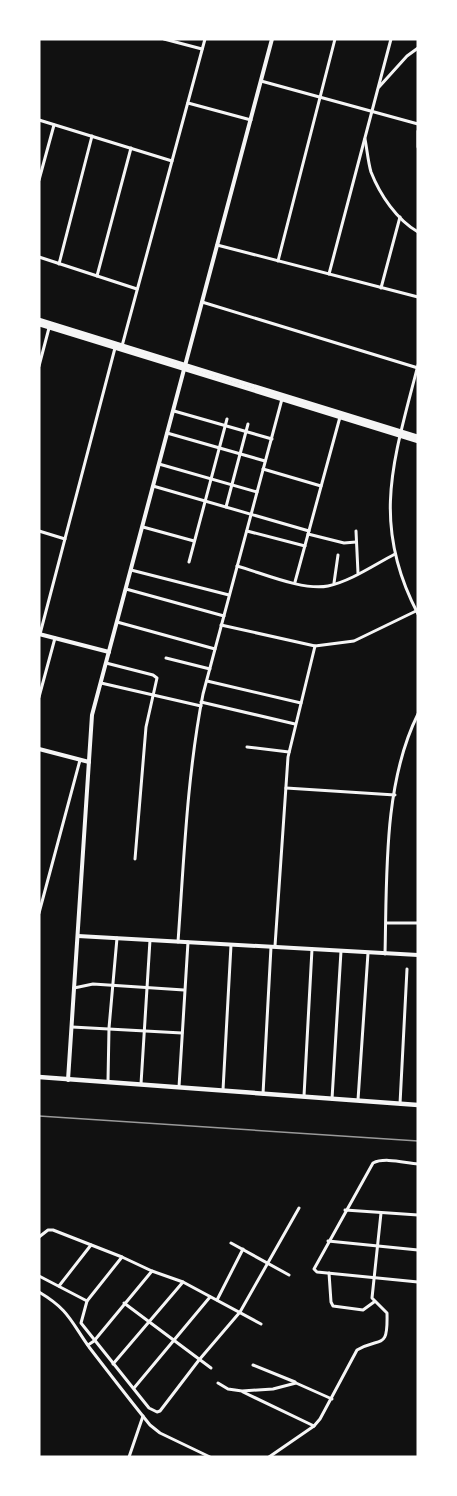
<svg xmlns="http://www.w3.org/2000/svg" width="457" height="1496" font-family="'Roboto Condensed',sans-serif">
<rect width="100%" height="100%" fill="#111"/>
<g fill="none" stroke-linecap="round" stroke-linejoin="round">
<g stroke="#f5f5f5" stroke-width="3">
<path d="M164 39 202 49"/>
<path d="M261 81 418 124"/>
<path d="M379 87 407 56 418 48"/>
<path d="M188 103 251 120"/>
<path d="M39 120 172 161"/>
<path d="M418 131V147"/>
<path d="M365 139C367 149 368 162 371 172 380 195 397 220 418 232"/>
<path d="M39 180 54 125"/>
<path d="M217 245 418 297"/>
<path d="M39 257 137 289"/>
<path d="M278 261 335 39"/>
<path d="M59 264 92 136"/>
<path d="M329 274 391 39"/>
<path d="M97 276 131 148"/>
<path d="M381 288 400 217"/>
<path d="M202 302 418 368"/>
<path d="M122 346 205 39"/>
<path d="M418 365C394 459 370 523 418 614"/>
<path d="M39 366 49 328"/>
<path d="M174 411 272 439"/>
<path d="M167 433 265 461"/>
<path d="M159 464 257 492"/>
<path d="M263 469 321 486"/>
<path d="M153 486 309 531"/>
<path d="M226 507 248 424"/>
<path d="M143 527 194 541"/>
<path d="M39 531 65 539"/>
<path d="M247 531 305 546"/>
<path d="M356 531 358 573"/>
<path d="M308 534 344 543 356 542"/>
<path d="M189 562 227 419"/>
<path d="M237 566C262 573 303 591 328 586 351 581 374 565 395 554"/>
<path d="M131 570 229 595"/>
<path d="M295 582 340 417"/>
<path d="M334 583 338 555"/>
<path d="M126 589 224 616"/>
<path d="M117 622 215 649"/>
<path d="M221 625 315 646 354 641 416 611"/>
<path d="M40 634 115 348"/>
<path d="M166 658 210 669"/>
<path d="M106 663 153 675 157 678 146 727 135 859"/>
<path d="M207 681 301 703"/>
<path d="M101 683 201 706"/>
<path d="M39 697 55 638"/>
<path d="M201 702 295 724"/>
<path d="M247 747 289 752"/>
<path d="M286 788 395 795"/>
<path d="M39 913 80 760"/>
<path d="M387 923H418"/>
<path d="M178 942C184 859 187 776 203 694L282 399"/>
<path d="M275 946 288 757 315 646"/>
<path d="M385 954C387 877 383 784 418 714"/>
<path d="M74 988 93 984 184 990"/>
<path d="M72 1027 182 1033"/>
<path d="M108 1081 109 1028 117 938"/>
<path d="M141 1084 150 940"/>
<path d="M179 1087 188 942"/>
<path d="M223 1090 231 945"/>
<path d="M263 1094 271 947"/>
<path d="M304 1096 312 949"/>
<path d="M332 1099 341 951"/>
<path d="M358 1100 368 953"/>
<path d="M400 1104 407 969"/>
<path d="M418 1164C405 1163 385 1157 373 1163L314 1269 317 1272 418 1282"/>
<path d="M345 1210 418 1215"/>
<path d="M39 1237 48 1230H53L122 1257 152 1271"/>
<path d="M328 1241 418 1250"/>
<path d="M231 1243 289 1275"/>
<path d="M122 1257 87 1301 81 1323 149 1408 157 1412 160 1411 199 1360 240 1312 299 1208"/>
<path d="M329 1273 331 1302 333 1306 363 1310 374 1302"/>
<path d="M39 1276 87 1301"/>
<path d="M59 1286 91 1245"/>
<path d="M39 1292C69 1310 70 1320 89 1347 109 1373 129 1399 150 1425L160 1433 210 1457"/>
<path d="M217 1300 243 1249"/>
<path d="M124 1303 211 1368"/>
<path d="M88 1345 94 1341 152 1271 183 1282 261 1324"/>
<path d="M113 1364 183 1282"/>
<path d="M253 1365 295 1382"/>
<path d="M218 1383 228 1389 242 1391 273 1389 296 1383 332 1399"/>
<path d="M134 1388 210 1297"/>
<path d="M243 1392 314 1426"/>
<path d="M129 1457 143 1416"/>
<path d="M269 1457 314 1426 320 1419 357 1350C381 1336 388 1351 387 1313L372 1298 381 1213"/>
</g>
<g stroke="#f5f5f5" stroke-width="4">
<path d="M39 634 109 652"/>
<path d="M39 749 89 762"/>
<path d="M78 936 418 955"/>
<path d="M68 1080 92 715 272 39"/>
</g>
<g stroke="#f5f5f5" stroke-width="4.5">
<path d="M39 320 418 437"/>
<path d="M39 324 418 441"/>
<path d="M39 1077 418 1105"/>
</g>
<path stroke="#9a9a9a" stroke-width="1.5" d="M39 1116 418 1141"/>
</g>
<rect width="457" height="1496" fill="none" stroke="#ffffff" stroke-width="81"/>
</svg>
